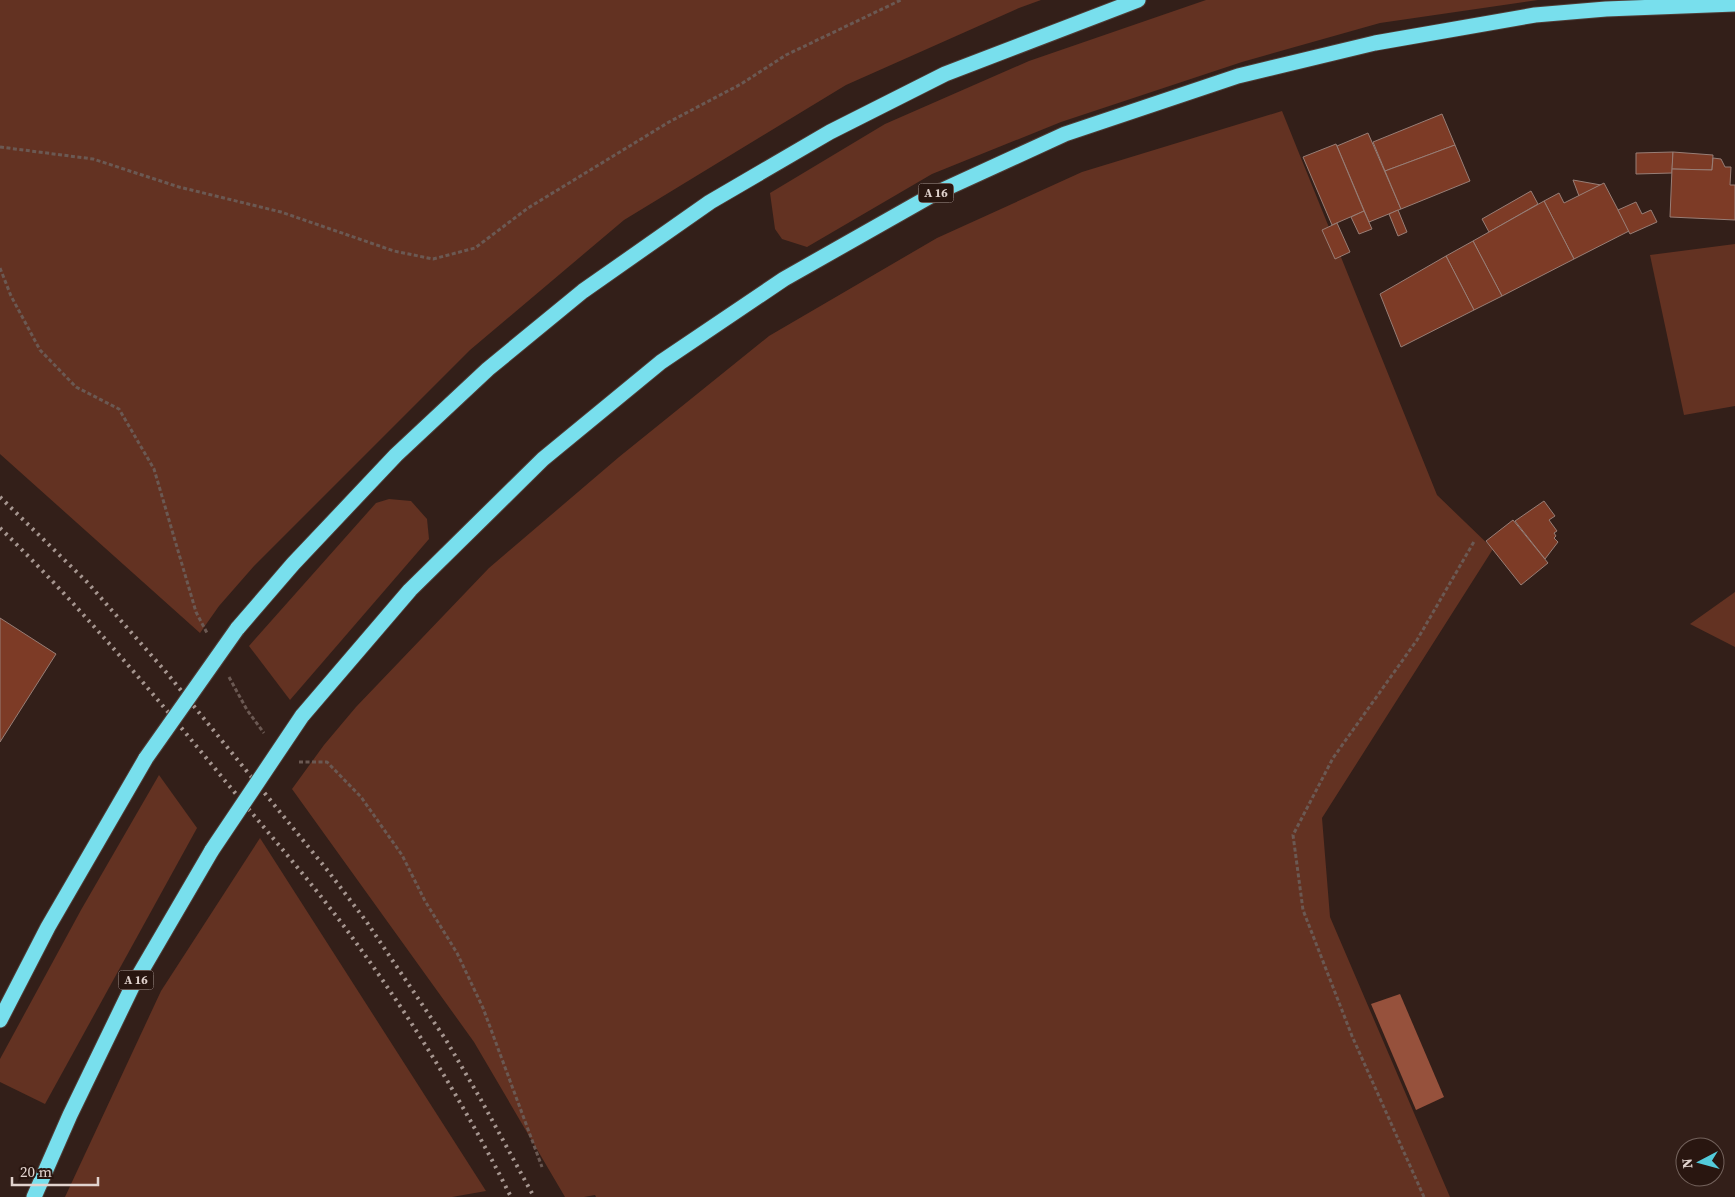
<svg xmlns="http://www.w3.org/2000/svg" width="1735" height="1197" font-family="'Source Serif 4',serif">
<rect width="100%" height="100%" fill="#331f19"/>
<g fill="#633222">
<path d="M0 0H1041L1019 8 846 85 624 220 470 350 254 566 219 606 200 633 0 454Z"/>
<path d="M1206 0H1538L1380 23 1242 62 1061 122 932 174 807 247 782 239 775 229 770 193 885 124 1029 61Z"/>
<path d="M1282 111 1437 495 1493 549 1322 818 1330 917 1450 1197H596L595 1195 584 1197H565L474 1042 292 789 324 745 356 707 489 568 619 457 769 336 937 238 1082 172Z"/>
<path d="M1735 244V406L1684 415 1650 255Z"/>
<path d="M389 499 411 501 427 519 429 539 290 700 249 646 376 503Z"/>
<path d="M1735 592V647L1690 624Z"/>
<path d="M159 775 197 828 45 1104 0 1082V1059L81 910Z"/>
<path d="M260 838 486 1191 452 1197H65L161 991Z"/>
</g>
<path fill="#96513c" d="M1400 994 1444 1097 1416 1110 1371 1004Z"/>
<g fill="#7d3b26" stroke="#987e76">
<path d="M1442 114 1455 145 1385 171 1373 142Z"/>
<path d="M1368 133 1401 209 1369 222 1337 146Z"/>
<path d="M1336 144 1364 211 1332 225 1303 157Z"/>
<path d="M1455 145 1470 181 1401 209 1385 171Z"/>
<path d="M1673 152 1672 173 1636 174V153Z"/>
<path d="M1673 152 1713 155 1712 170 1672 169Z"/>
<path d="M1713 158 1721 159 1725 167H1731L1730 185H1735V220L1670 217 1672 169 1712 170Z"/>
<path d="M1573 180 1601 185 1579 196Z"/>
<path d="M1604 183 1629 231 1574 259 1544 201 1559 193 1564 203Z"/>
<path d="M1531 191 1538 204 1489 232 1482 219Z"/>
<path d="M1544 201 1574 259 1502 296 1473 241Z"/>
<path d="M1636 202 1642 214 1651 210 1657 222 1630 234 1618 210Z"/>
<path d="M1398 210 1407 232 1398 236 1389 214Z"/>
<path d="M1364 211 1372 229 1359 234 1351 217Z"/>
<path d="M1337 223 1350 252 1335 259 1322 230Z"/>
<path d="M1473 241 1502 296 1474 310 1446 256Z"/>
<path d="M1446 256 1474 310 1401 347 1380 294Z"/>
<path d="M1544 501 1555 516 1549 520 1557 531 1554 533 1556 536 1554 538 1558 542 1545 559 1515 521Z"/>
<path d="M1513 520 1548 563 1521 585 1486 541Z"/>
<path d="M0 618 56 654 0 742Z"/>
</g>
<g fill="none" stroke-linecap="round" stroke-linejoin="round">
<defs>
<g id="highway">
<path d="M237 629 293 564 396 455 488 369 583 291 710 202 830 132 945 74 1138 0"/>
<path d="M302 716 410 590 543 459 661 362 784 279 934 194 1065 134 1238 76 1375 43 1535 15 1606 9 1735 4"/>
<path d="M0 1020 48 927 146 758"/>
<path d="M34 1197 70 1115 132 987 212 850"/>
</g>
</defs>
<use href="#highway" stroke="#4f3c36" stroke-width="17"/>
<g stroke="#6b5953" stroke-width="3" stroke-dasharray="4 2.5" stroke-linecap="butt">
<path d="M0 147 93 159 179 187 281 212 394 251 433 259 475 248 528 208 669 122 741 84 786 55 901 0"/>
<path d="M0 268 11 296 40 350 76 387 119 409 154 469 196 612 207 633"/>
<path d="M229 677 247 710 264 733"/>
<path d="M299 762H327L361 797 402 855 425 901 457 953 483 1008 542 1167"/>
<path d="M1424 1197 1352 1036 1303 910 1293 835 1333 758 1417 640 1475 540"/>
</g>
<use href="#highway" stroke="#78dfed" stroke-width="15"/>
<g stroke="#a69690" stroke-width="4" stroke-dasharray="2.5 5" stroke-linecap="butt">
<path d="M0 497 87 582 166 672 328 871 366 921 446 1040 480 1098 534 1197"/>
<path d="M0 528C83 609 157 698 231 788 271 836 312 883 349 933 410 1016 465 1105 511 1197"/>
</g>
<defs>
<g id="highway-bridge">
<path d="M146 758 237 629"/>
<path d="M212 850 302 716"/>
</g>
</defs>
<use href="#highway-bridge" stroke="#4f3c36" stroke-width="17" stroke-linecap="butt"/>
<use href="#highway-bridge" stroke="#78dfed" stroke-width="15"/>
</g>
<g text-anchor="middle" dominant-baseline="central" stroke-width="4.5" stroke-linejoin="round" paint-order="stroke">
<g fill="#291610" stroke="#aa9a95" stroke-width="1">
<rect x="918.5" y="183.5" width="35" height="19" rx="4"/>
<rect x="118.5" y="970.5" width="35" height="19" rx="4"/>
</g>
<g font-size="12" font-weight="bold" fill="#e1d3ce">
<text x="936" y="193">A 16</text>
<text x="136" y="980">A 16</text>
</g>
</g>
<g transform="translate(1700 1162) rotate(264)"><circle r="24" fill="#291610" stroke="#73625c"/>
<path d="M0-4L9 19L0 12L-9 19Z" fill="#53cbdb"/>
<text y="-8" font-size="14" font-weight="bold" text-anchor="middle" fill="#e1d3ce">N</text>
</g>
<path d="M12 1177v8h86v-8" fill="none" stroke="#e1d3ce" stroke-width="2.5"/>
<text x="20" y="1177" font-size="15" fill="#e1d3ce" stroke="#291610" stroke-width="4" paint-order="stroke">20 m</text>
</svg>
